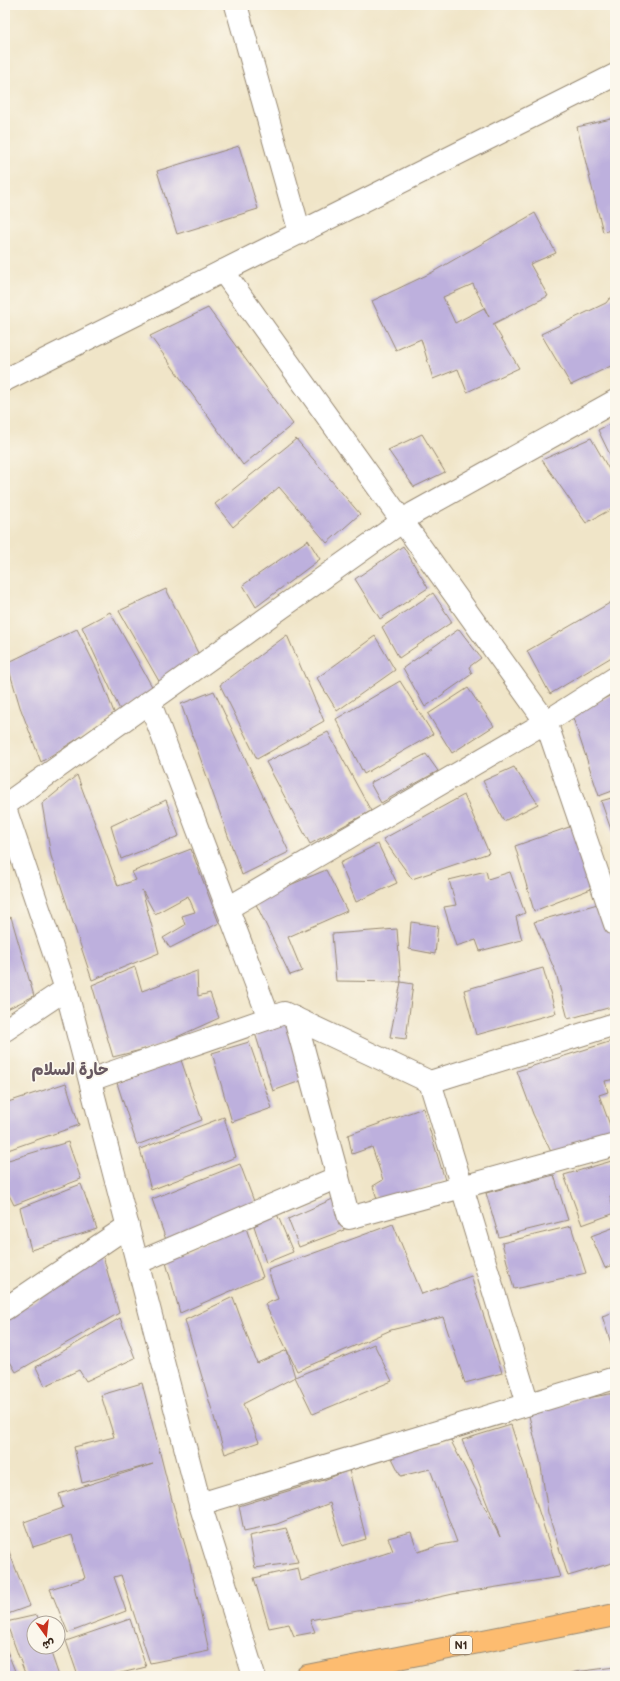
<svg xmlns="http://www.w3.org/2000/svg" width="620" height="1681" font-family="'Balsamiq Sans','Playpen Sans Arabic',sans-serif">
<rect width="100%" height="100%" fill="#fbf7ec"/>
<filter id="ink" filterUnits="userSpaceOnUse"><feTurbulence type="fractalNoise" baseFrequency=".025" numOctaves="2"/><feDisplacementMap in="SourceGraphic" scale="8" xChannelSelector="R" yChannelSelector="G"/><feConvolveMatrix kernelMatrix="1 2 1 2 8 2 1 2 1" color-interpolation-filters="sRGB"/></filter>
<filter id="wash" filterUnits="userSpaceOnUse"><feTurbulence type="fractalNoise" baseFrequency=".012" numOctaves="4" result="noise"/><feDisplacementMap in="SourceGraphic" scale="16" xChannelSelector="R" yChannelSelector="G"/><feGaussianBlur stdDeviation="0.9" result="paint"/><feColorMatrix in="noise" values="0 0 0 0 0 0 0 0 0 0 0 0 0 0 0 0 0 1.4 0 .05"/><feComposite in="paint" operator="in"/></filter>
<g filter="url(#wash)">
<rect width="100%" height="100%" fill="#f0e5c8"/>
<g id="blocks">
<g fill="#bdb0dd" fill-rule="evenodd">
<path d="M615 118V229L603 232 577 127Z"/>
<path d="M239 146 258 209 177 234 157 171Z"/>
<path d="M535 213 556 253 530 264 548 296 493 324 519 368 467 392 458 369 433 379 421 339 396 350 372 301 431 273ZM473 284 489 317 484 308 455 323 443 297Z"/>
<path d="M615 296V313L612 307 615 316V364L571 385 541 334 606 303 609 299Z"/>
<path d="M208 308 293 424 243 465 150 336Z"/>
<path d="M615 421V465L598 430Z"/>
<path d="M422 434 445 472 414 487 388 450Z"/>
<path d="M591 438 615 480V507L586 523 542 460Z"/>
<path d="M296 439 360 514 327 543 279 487 233 527 215 504Z"/>
<path d="M308 540 320 559 256 607 243 585Z"/>
<path d="M403 546 428 588 380 619 355 579Z"/>
<path d="M166 589 198 653 160 683 119 611Z"/>
<path d="M433 593 452 622 399 658 382 627Z"/>
<path d="M615 600V655L550 694 527 651Z"/>
<path d="M110 612 154 690 121 712 82 627Z"/>
<path d="M77 629 99 673 115 715 41 762 20 707 7 663Z"/>
<path d="M459 629 481 658 469 667 472 674 425 707 403 668Z"/>
<path d="M287 635 324 721 257 759 220 685Z"/>
<path d="M375 636 395 670 337 711 317 678Z"/>
<path d="M400 681 433 734 364 774 336 719Z"/>
<path d="M468 688 494 726 452 753 428 714Z"/>
<path d="M214 691 289 852 242 875 181 704Z"/>
<path d="M615 693V790L599 796 572 715Z"/>
<path d="M328 732 371 811 310 844 266 762Z"/>
<path d="M426 754 438 771 381 803 370 783Z"/>
<path d="M514 767 538 804 504 821 483 781Z"/>
<path d="M77 775 118 886 136 880 132 872 191 849 219 923 170 948 163 938 185 925 182 916 195 912 188 896 155 914 142 890 159 953 92 980 51 856 42 804Z"/>
<path d="M464 795 489 853 412 879 383 839Z"/>
<path d="M615 797V841L601 801Z"/>
<path d="M166 800 179 836 121 859 111 826Z"/>
<path d="M575 825 596 887 534 911 515 846Z"/>
<path d="M378 844 397 883 356 902 340 863Z"/>
<path d="M326 870 347 911 288 937 302 971 290 975 254 900Z"/>
<path d="M486 871 488 879 510 872 525 913 516 917 522 940 480 951 476 940 456 946 444 907 456 905 449 880Z"/>
<path d="M601 903 615 945V1006L568 1019 556 973 534 922Z"/>
<path d="M11 917 34 996 5 1010V921Z"/>
<path d="M411 922 438 926 435 954 409 949Z"/>
<path d="M397 929 401 982 336 981 332 934Z"/>
<path d="M135 967 142 991 197 971 198 996 210 993 219 1018 157 1046 113 1057 92 985Z"/>
<path d="M543 968 556 1013 476 1035 464 990Z"/>
<path d="M401 982 413 984 406 1039 390 1037Z"/>
<path d="M288 1022 306 1079 273 1091 255 1033Z"/>
<path d="M615 1040V1079L605 1081 608 1092 599 1095 614 1136 552 1154 533 1114 517 1071Z"/>
<path d="M249 1042 272 1108 232 1122 212 1053Z"/>
<path d="M181 1060 202 1120 137 1145 117 1083Z"/>
<path d="M66 1083 79 1125 5 1151V1103Z"/>
<path d="M423 1108 445 1180 378 1202 373 1186 383 1180 372 1147 352 1154 348 1135Z"/>
<path d="M224 1117 236 1157 151 1190 140 1149Z"/>
<path d="M68 1142 81 1179 14 1205 5 1187V1161Z"/>
<path d="M615 1160V1195L610 1196 615 1213 582 1225 564 1175Z"/>
<path d="M240 1164 255 1204 166 1240 152 1199Z"/>
<path d="M554 1175 568 1220 499 1237 486 1193Z"/>
<path d="M81 1184 97 1229 31 1250 20 1208Z"/>
<path d="M335 1198 344 1230 299 1247 288 1219Z"/>
<path d="M277 1214 293 1252 266 1263 254 1226Z"/>
<path d="M393 1224 422 1294 471 1276 502 1373 465 1383 443 1317 391 1330 297 1371 287 1350 295 1377 243 1404 259 1442 225 1454 185 1320 233 1297 257 1363 287 1350 265 1304 278 1299 268 1270Z"/>
<path d="M245 1225 263 1277 180 1313 165 1259Z"/>
<path d="M571 1226 586 1273 514 1289 502 1243Z"/>
<path d="M615 1227V1264L605 1268 591 1236Z"/>
<path d="M103 1256 119 1313 16 1372 5 1353V1320Z"/>
<path d="M615 1312V1355L602 1316Z"/>
<path d="M120 1318 135 1358 86 1381 79 1370 45 1386 36 1367Z"/>
<path d="M374 1344 392 1381 313 1414 295 1377Z"/>
<path d="M142 1383 173 1504 189 1559 209 1651 150 1663 121 1575 114 1577 126 1611 68 1633 50 1589 85 1578 72 1535 33 1547 24 1522 63 1508 59 1494 153 1464 82 1483 74 1447 114 1437 101 1395Z"/>
<path d="M615 1393V1562L568 1576 548 1513 540 1460 529 1416 582 1399Z"/>
<path d="M511 1425 560 1577 453 1594 408 1604 368 1609 310 1620 315 1632 294 1636 289 1624 269 1628 254 1578 298 1568 301 1581 393 1551 388 1538 411 1532 418 1552 440 1545 457 1542 430 1469 401 1476 391 1456 450 1439 500 1537 462 1440Z"/>
<path d="M349 1470 366 1539 342 1546 330 1503 277 1524 244 1531 239 1506 324 1480Z"/>
<path d="M286 1528 298 1562 255 1568 249 1536Z"/>
<path d="M5 1541 30 1606 5 1615Z"/>
<path d="M37 1615 40 1623H34V1647H49L59 1676H26L6 1622Z"/>
<path d="M130 1619 146 1667 109 1676H78L66 1641Z"/>
<path d="M5 1646 17 1676H5Z"/>
<path d="M615 1667V1676H562L575 1672Z"/>
</g>
</g>
</g>
<g filter="url(#ink)">
<use href="#blocks" fill-opacity="0" stroke="#968873" stroke-width="1"/>
<g fill="none" stroke-linecap="round" stroke-linejoin="round">
<defs>
<g id="minor">
<path d="M236 5 300 233"/>
<path d="M223 271 546 722 615 924"/>
<path d="M5 380 615 75"/>
<path d="M150 703 269 1018"/>
<path d="M5 805 414 513 615 401"/>
<path d="M5 808 66 989 200 1504 254 1676"/>
<path d="M228 908 546 722 615 678"/>
<path d="M295 1018 349 1218 615 1145"/>
<path d="M5 1030 66 989"/>
<path d="M90 1080 284 1013 430 1082 615 1024"/>
<path d="M430 1082 528 1404"/>
<path d="M137 1263 338 1177"/>
<path d="M5 1309 128 1226"/>
<path d="M200 1504 615 1378"/>
</g>
<path id="trunk" d="M307 1676 615 1615"/>
</defs>
<use href="#minor" stroke="#968873" stroke-width="24"/>
<use href="#trunk" stroke="#968873" stroke-width="24"/>
<use href="#minor" stroke="#fff" stroke-width="22"/>
<use href="#trunk" stroke="#fdbc70" stroke-width="22"/>
</g>
</g>
<g text-anchor="middle" dominant-baseline="central" stroke-width="3.5" stroke-linejoin="round" paint-order="stroke">
<rect fill="#fbf7ec" stroke="#75685c" stroke-width="1" x="450" y="1636" width="22" height="18" rx="3"/>
<g font-size="11" font-weight="bold" fill="#3b2a1e">
<text x="461" y="1645">N1</text>
</g>
<g font-size="16" font-weight="bold" fill="#685961" stroke="#fbf7ec">
<text x="70" y="1070">حارة السلام</text>
</g>
</g>
<rect width="620" height="1681" fill="none" stroke="#fbf7ec" stroke-width="20"/>
<g transform="translate(46 1635) rotate(165)"><circle r="19" fill="#fbf7ec" stroke="#aea59a"/>
<path d="M0-3L7 15L0 10L-7 15Z" fill="#c8321e"/>
<text y="-6" font-size="11" font-weight="bold" text-anchor="middle" fill="#3b2a1e">ش</text>
</g>
</svg>
